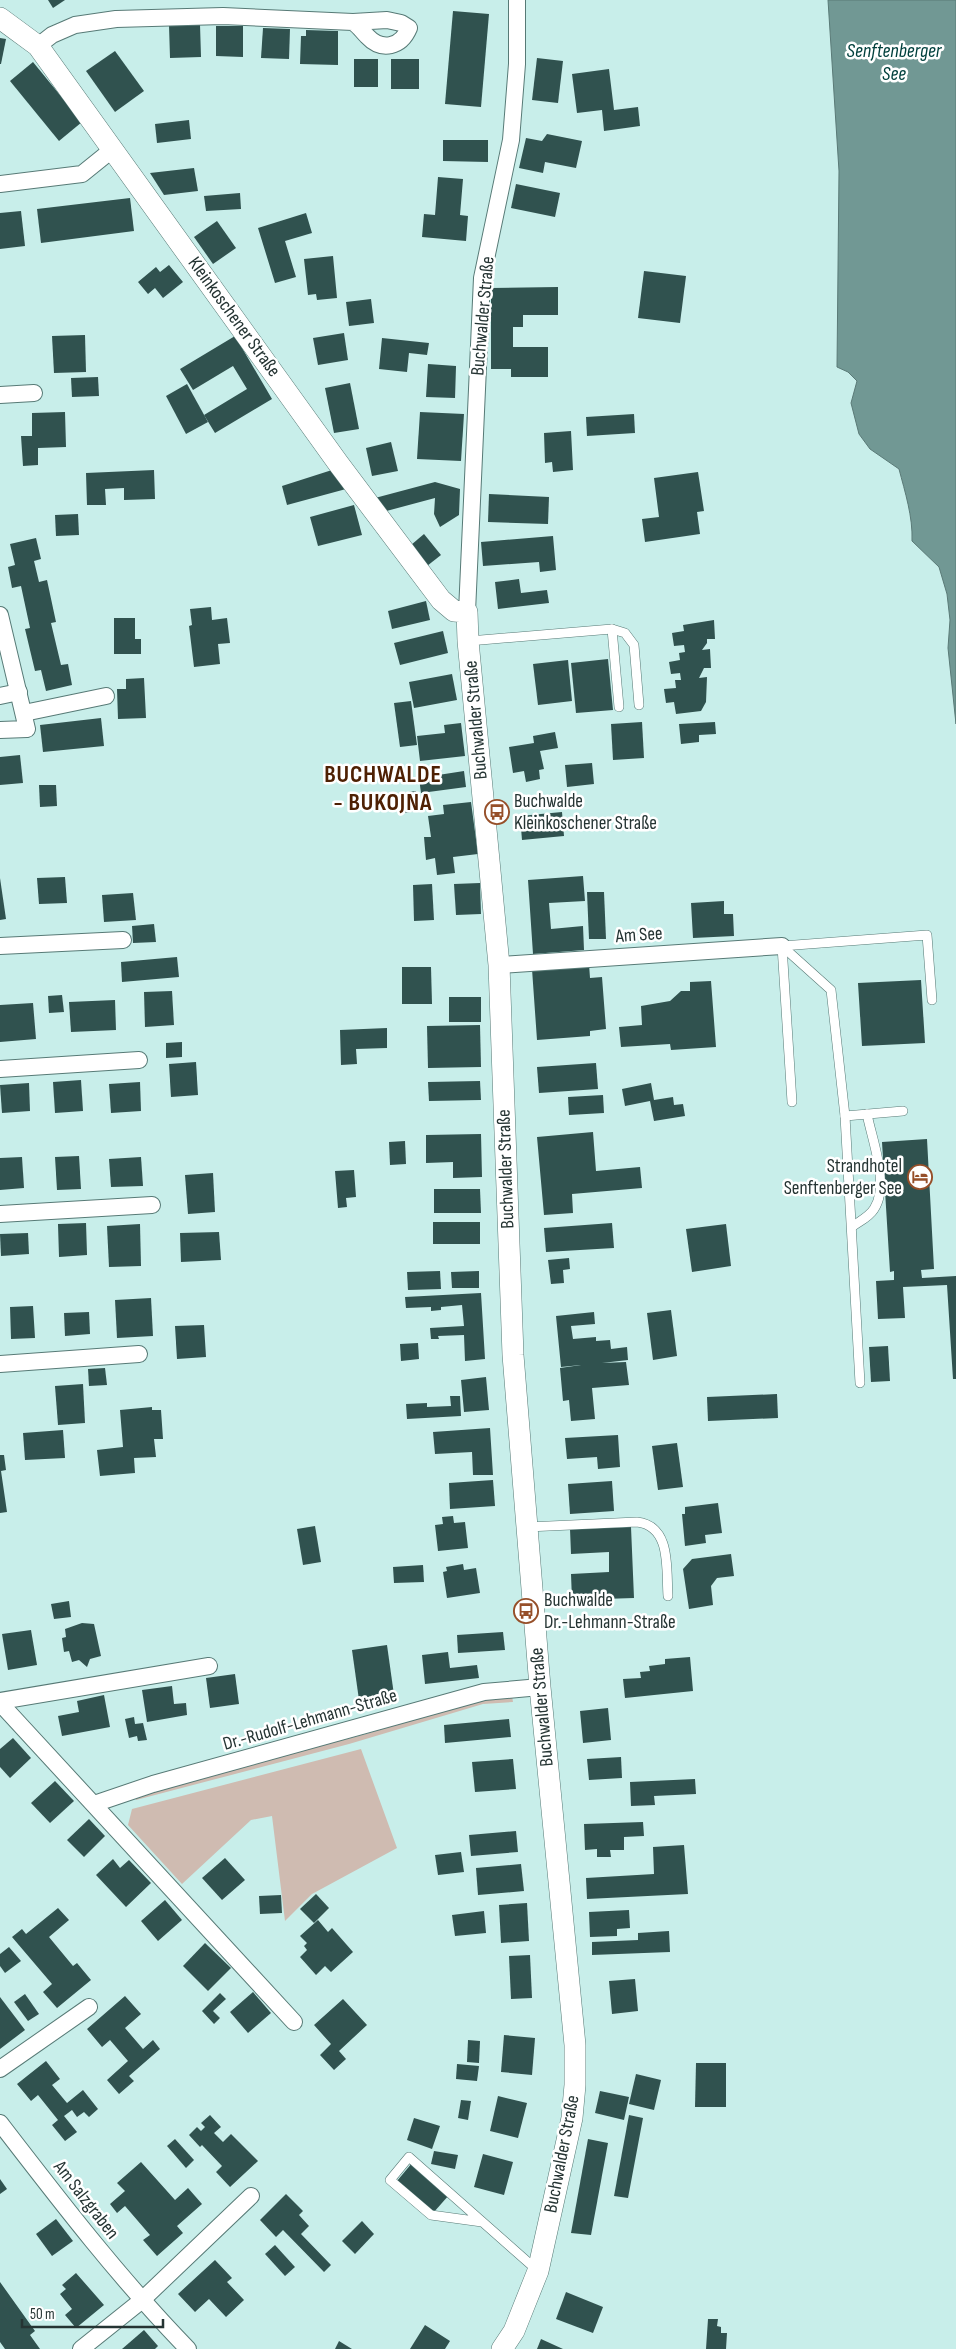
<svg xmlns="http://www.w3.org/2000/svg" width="956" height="2349" font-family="'Sofia Sans Condensed',sans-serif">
<rect width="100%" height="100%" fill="#c8eeea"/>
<g fill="#cfbbb1">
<path d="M512 1696 513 1702 483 1704 349 1744 136 1800 135 1795 366 1734 479 1699Z"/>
<path d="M361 1749 397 1848 312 1894 285 1921 272 1816 251 1820 182 1884 128 1825 132 1809Z"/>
</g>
<path fill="#719894" stroke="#5a7a77" d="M828 0H956V724L948 648 950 620 947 594 939 567 912 541C913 517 905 492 899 469L870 449 859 434 851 403 857 381 848 372 837 367 839 171Z"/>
<g fill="#30524f">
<path d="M48 0H65L53 8Z"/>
<path d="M453 11 489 14 481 107 445 104Z"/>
<path d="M169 25H200L201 57 170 58Z"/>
<path d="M216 26H243V57L216 56Z"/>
<path d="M263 28 290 29 289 59 261 58Z"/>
<path d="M306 30 338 31V65L300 64 301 36H306Z"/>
<path d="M0 38 6 39 1 64H0Z"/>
<path d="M115 51 144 91 115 112 86 71Z"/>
<path d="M537 58 563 61 558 103 532 100Z"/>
<rect x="354" y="59" width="24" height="28"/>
<rect x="391" y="59" width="28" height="30"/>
<path d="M33 62 82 122 59 141 10 81Z"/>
<path d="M609 69 614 110 638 107 640 126 604 131 602 110 577 113 572 74Z"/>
<path d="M189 120 191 139 157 143 155 124Z"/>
<path d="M547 134 582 141 576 168 545 162 543 173 519 168 526 138 542 141Z"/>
<path d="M443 140H488V162L443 161Z"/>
<path d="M194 168 198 191 164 195 150 173Z"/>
<path d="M438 177 463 179 460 215 468 216 466 241 422 237 424 214 435 215Z"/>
<path d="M516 184 560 193 555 217 511 208Z"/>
<path d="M240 193 241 209 206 211 204 196Z"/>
<path d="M130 198 134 231 41 243 37 209Z"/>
<path d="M21 211 25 246 0 249V213Z"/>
<path d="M306 213 312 233 285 241 296 277 275 283 258 228Z"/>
<path d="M217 221 236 248 213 264 194 237Z"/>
<path d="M333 256 337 298 317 300 316 294 308 295 304 259Z"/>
<path d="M169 265 183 282 163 298 155 288 148 294 138 282 156 267 160 272Z"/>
<path d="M644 271 686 276 680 323 638 318Z"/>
<path d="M558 287V315H523V327H513V347H548V377H511V369H491V288Z"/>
<path d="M371 299 374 323 349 326 346 302Z"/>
<path d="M344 333 348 360 318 365 313 338Z"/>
<path d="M85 335 86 372 54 373 52 336Z"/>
<path d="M235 336 272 399 215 433 204 415 247 389 233 366 193 390 180 369Z"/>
<path d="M382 338 429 343 427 355 409 353 407 372 379 369Z"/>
<path d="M428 364 456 366 455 398 426 397Z"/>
<path d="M98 377 99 396 72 397 71 378Z"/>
<path d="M350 383 359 429 334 433 325 388Z"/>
<path d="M187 384 208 422 186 434 166 396Z"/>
<path d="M65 412 66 447 38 448V465L23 466 21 436H32V413Z"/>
<path d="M420 412 464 414 461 461 417 459Z"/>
<path d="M634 414 635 433 587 436 586 417Z"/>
<path d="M571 431 573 470 553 472 552 462 545 463 544 433Z"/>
<path d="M391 442 398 471 372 476 366 448Z"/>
<path d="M154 470 155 499 124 500V488L105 489 106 505H87L86 473Z"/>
<path d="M332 470 346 489 287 505 282 486Z"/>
<path d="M698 472 704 511 697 512 700 534 645 542 642 519 659 517 654 478Z"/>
<path d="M435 482 460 489 459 515 440 527 434 514 435 498 379 513 375 498Z"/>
<path d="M489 494 549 497 548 524 488 522Z"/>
<path d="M354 505 362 535 318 546 310 517Z"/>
<path d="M78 514 79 535 56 536 55 515Z"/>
<path d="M424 534 441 555 427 566 411 545Z"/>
<path d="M553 536 556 570 540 572 539 562 483 566 481 542Z"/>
<path d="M36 538 41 559 34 561 39 582 47 580 56 622 51 623 61 665 68 664 72 685 46 691 41 670 35 671 25 629 30 628 21 586 12 588 8 567 15 565 10 544Z"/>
<path d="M519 579 521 593 547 590 549 603 498 609 495 582Z"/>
<path d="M426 601 430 620 392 629 388 611Z"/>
<path d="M211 607 212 620 227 618 230 643 218 644 220 664 194 667 189 626 192 625 190 609Z"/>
<path d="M114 618H135V639H141V654H114Z"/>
<path d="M714 620 715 639H707V643L702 650 710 649 711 668H704L699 678 707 677 706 702 701 711 676 714 674 702 666 703 664 689 676 688 675 680H681L680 673 671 674 669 662 680 660 679 653 685 652 684 645 674 646 672 633 684 631 683 625Z"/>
<path d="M443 631 448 653 400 665 394 643Z"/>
<path d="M608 659 613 710 576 713 571 663Z"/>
<path d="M568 660 572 701 538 705 533 664Z"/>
<path d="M452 674 457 700 414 708 409 682Z"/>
<path d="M144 678 146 718 118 719 117 689H126V679Z"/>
<path d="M411 701 417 745 400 747 394 703Z"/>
<path d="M101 718 104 746 43 752 40 725Z"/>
<path d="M642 722 644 758 613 760 611 724Z"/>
<path d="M715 722 716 734 699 735V742L681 744 679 724Z"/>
<path d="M461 723 465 756 420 761 417 736 445 733 444 725Z"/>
<path d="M555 732 558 748 540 751 544 769 539 770 540 779 526 782 524 771 513 773 509 747 534 743 533 736Z"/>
<path d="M20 755 23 783 0 785V757Z"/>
<path d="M592 763 594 784 567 787 565 765Z"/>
<path d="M464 771 466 787 421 793 419 778Z"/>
<path d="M39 785H56L57 806 40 807Z"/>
<path d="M416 791 418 811 403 813 401 793Z"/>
<path d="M471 802 478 854 453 857 455 873 437 875 435 858 426 860 424 837H431L428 816 444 814 443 805Z"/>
<path d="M562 812 564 836 522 840 520 816Z"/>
<path d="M583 876 585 901 549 903 551 929 583 926 584 950 533 954 528 880Z"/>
<path d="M65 877 67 903 39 904 37 878Z"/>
<path d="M0 878 6 919 0 920Z"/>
<path d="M480 883 481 914 456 915 454 884Z"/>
<path d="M432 884 434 920 414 921 413 885Z"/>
<path d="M587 892H604L606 939H589Z"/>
<path d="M133 893 136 920 104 922 102 895Z"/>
<path d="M724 901V914H733L734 936 693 938 691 903Z"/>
<path d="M154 924 156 942 133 943 132 926Z"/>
<path d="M177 957 179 977 122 982 121 962Z"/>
<path d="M589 964 590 978 602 977 606 1029 590 1031V1036L537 1040 532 969Z"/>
<path d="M402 967H431L432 1004H402Z"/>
<path d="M921 980 925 1043 862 1046 858 983Z"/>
<path d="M711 981 716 1047 671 1050 670 1044 621 1047 619 1027 642 1025 641 1006 670 1001 681 991H690V982Z"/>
<path d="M172 991 174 1025 145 1027 144 992Z"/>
<path d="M62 995 64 1012 49 1013 48 996Z"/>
<rect x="449" y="997" width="32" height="25"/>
<path d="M115 1000 116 1030 71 1032 69 1002Z"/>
<path d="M33 1003 36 1039 0 1042V1005Z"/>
<path d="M480 1025 481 1067 428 1068 427 1026Z"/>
<path d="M387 1028V1048L356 1049 357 1064 341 1065 340 1030Z"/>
<path d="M182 1042V1057L166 1058V1043Z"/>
<path d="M196 1062 198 1095 171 1097 169 1064Z"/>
<path d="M596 1063 598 1089 539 1093 537 1067Z"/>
<path d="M81 1080 83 1111 55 1113 53 1082Z"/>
<path d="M480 1081 481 1100 429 1101 428 1082Z"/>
<path d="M140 1082 141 1111 111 1113 109 1084Z"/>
<path d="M29 1083 30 1111 2 1113 0 1085Z"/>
<path d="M651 1083 654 1100 673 1097 674 1105 683 1104 685 1116 654 1121 650 1101 625 1106 622 1089Z"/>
<path d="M603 1095 604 1113 569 1115 568 1097Z"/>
<path d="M593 1132 596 1171 640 1167 642 1188 572 1194 573 1213 544 1215 537 1137Z"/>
<path d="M481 1134 482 1177 453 1178V1162L426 1163V1135Z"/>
<path d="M927 1139 934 1269 921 1270 922 1278 956 1276V1379H953L947 1285 903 1287 905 1318 878 1319 876 1281 894 1280V1271L890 1272 882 1142Z"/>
<path d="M405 1141 406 1164 390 1165 389 1142Z"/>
<path d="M79 1156 81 1189 57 1190 55 1157Z"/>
<path d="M22 1157 24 1188 0 1190V1158Z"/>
<path d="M141 1157 143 1186 111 1187 109 1159Z"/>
<path d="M354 1170 356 1197 346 1198 347 1207 338 1208 335 1171Z"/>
<path d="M213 1173 215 1212 188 1214 185 1175Z"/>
<path d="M434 1189H480L481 1213H434Z"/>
<rect x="433" y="1222" width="47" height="22"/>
<path d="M86 1223 87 1255 59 1257 58 1224Z"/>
<path d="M612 1223 614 1248 546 1252 544 1228Z"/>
<path d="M140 1224 141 1266 109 1267 107 1226Z"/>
<path d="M726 1224 731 1266 692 1272 686 1229Z"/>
<path d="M219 1232 221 1260 181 1262 180 1233Z"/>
<path d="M28 1233 29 1254 1 1256 0 1234Z"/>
<path d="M569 1258 570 1269 563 1270 564 1283 551 1284 548 1260Z"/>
<path d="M440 1271 441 1289 408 1290 407 1272Z"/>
<path d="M479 1271V1288H452L451 1272Z"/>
<path d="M481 1293 485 1359 465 1361 464 1335 438 1336 439 1339H431L430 1328 464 1326 462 1305 441 1307V1310L431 1311V1307L406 1308 405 1297Z"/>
<path d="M151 1298 153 1336 117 1338 115 1300Z"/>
<path d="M33 1306 35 1338 11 1339 10 1307Z"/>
<path d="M671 1310 677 1356 653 1360 647 1313Z"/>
<path d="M89 1312 90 1334 65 1336 64 1313Z"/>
<path d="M594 1312 595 1324 571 1326 573 1339 596 1337V1341L610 1340 611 1349 627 1347 628 1360 602 1363 626 1362 629 1385 592 1388 595 1419 571 1421 569 1400 563 1401 560 1368 581 1365 561 1367 556 1316Z"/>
<path d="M204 1325 206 1357 177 1359 175 1326Z"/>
<path d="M418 1343 419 1359 401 1361 400 1344Z"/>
<path d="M888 1346 890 1381 871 1382 869 1347Z"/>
<path d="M105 1368 107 1385 89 1386 88 1369Z"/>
<path d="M486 1377 489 1410 464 1412 461 1380Z"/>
<path d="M83 1384 85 1423 58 1425 55 1386Z"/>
<path d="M777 1394 778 1418 708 1421 707 1397Z"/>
<path d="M450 1396H460L461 1416 407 1419 406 1404 427 1403V1407L451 1406Z"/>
<path d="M152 1407V1410H161L163 1439H154L156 1457 134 1458 135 1473 100 1476 97 1450 123 1447 120 1410Z"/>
<path d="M490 1428 493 1475H473L472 1452 435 1454 433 1432Z"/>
<path d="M63 1430 65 1458 25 1460 23 1433Z"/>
<path d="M618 1435 620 1467 598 1469 597 1457 567 1459 565 1438Z"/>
<path d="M677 1443 683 1487 658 1490 652 1446Z"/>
<path d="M0 1455H4L6 1470 1 1471 7 1512 0 1513Z"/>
<path d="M493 1480 495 1506 450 1509 449 1483Z"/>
<path d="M612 1481 614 1511 570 1514 568 1484Z"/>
<path d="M718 1503 722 1533 705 1535 706 1543 685 1546 682 1514H685V1507Z"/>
<path d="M453 1516 454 1523 465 1522 468 1548 438 1551 435 1525 443 1524 442 1517Z"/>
<path d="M315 1526 321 1562 303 1565 297 1529Z"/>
<path d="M631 1527 634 1598 572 1600 571 1574 609 1572V1552L571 1554 570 1529Z"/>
<path d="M731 1554 734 1576 717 1578 711 1586 713 1605 689 1609 683 1569 692 1559Z"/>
<path d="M463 1564 464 1570 476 1568 480 1593 447 1598 443 1572 447 1571 446 1567Z"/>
<path d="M423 1565 424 1582 394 1583 393 1567Z"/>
<path d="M69 1601 71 1617 54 1619 51 1604Z"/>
<path d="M82 1623 94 1624 101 1656 90 1659 87 1667 79 1660 72 1662 69 1651 64 1652 62 1638 66 1637 65 1629Z"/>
<path d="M31 1630 37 1665 8 1670 2 1634Z"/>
<path d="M503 1632 505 1650 458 1653 457 1635Z"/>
<path d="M387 1645 394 1695 359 1700 352 1650Z"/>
<path d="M448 1652 450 1668 477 1665 479 1678 425 1684 422 1655Z"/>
<path d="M690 1657 693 1691 625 1698 623 1679 641 1678 640 1672 650 1671 649 1666 665 1664V1659Z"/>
<path d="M235 1674 239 1704 210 1708 206 1678Z"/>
<path d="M172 1686 174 1704 186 1703 187 1715 147 1722 142 1690Z"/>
<path d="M104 1695 110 1727 62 1736 58 1716 79 1712 77 1701Z"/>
<path d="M608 1708 611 1740 583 1743 580 1711Z"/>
<path d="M134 1717 135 1724 143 1723 147 1740 138 1741 137 1736 129 1738 125 1719Z"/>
<path d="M509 1719 511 1737 445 1743 444 1725Z"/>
<path d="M13 1738 31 1758 10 1778 0 1767V1749Z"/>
<path d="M621 1757 622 1778 589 1780 587 1759Z"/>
<path d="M513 1759 516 1789 475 1792 472 1762Z"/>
<path d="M695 1779 696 1794 654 1796 655 1805 631 1806 630 1782Z"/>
<path d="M55 1781 74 1801 50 1823 31 1803Z"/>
<path d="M89 1819 105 1836 84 1857 67 1840Z"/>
<path d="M643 1822 644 1836 624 1837V1850H610L611 1857H597V1849L585 1850 584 1824Z"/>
<path d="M516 1831 518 1852 471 1856 469 1835Z"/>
<path d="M684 1845 688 1894 587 1899 586 1878 654 1874 653 1847Z"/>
<path d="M461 1852 464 1872 438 1875 435 1855Z"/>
<path d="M225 1858 245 1880 222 1900 202 1878Z"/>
<path d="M113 1859 120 1868 129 1860 151 1883 126 1907 96 1875Z"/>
<path d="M521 1864 524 1891 478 1895 476 1868Z"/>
<path d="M316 1894 329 1908 314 1923 300 1909Z"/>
<path d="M281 1895 282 1913 260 1914 259 1896Z"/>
<path d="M165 1900 182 1920 158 1941 141 1921Z"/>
<path d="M527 1903 529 1941 501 1943 499 1905Z"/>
<path d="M58 1908 69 1920 49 1937 73 1966 77 1963 91 1980 57 2008 43 1992 52 1984 12 1937 22 1929 26 1934Z"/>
<path d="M629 1910 630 1928 617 1929V1936L590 1937 589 1912Z"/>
<path d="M484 1911 486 1933 455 1936 452 1915Z"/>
<path d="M318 1920 328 1932 332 1928 353 1952 331 1972 325 1966 316 1975 300 1957 307 1950 304 1946 307 1943 300 1936Z"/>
<path d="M669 1931 670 1952 592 1955V1942L638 1940V1933Z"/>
<path d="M205 1943 231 1968 208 1991 183 1966Z"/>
<path d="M9 1947 21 1961 5 1973 0 1966V1954Z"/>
<path d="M530 1955 532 1998 511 1999 509 1956Z"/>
<path d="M635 1979 638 2011 612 2014 609 1981Z"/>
<path d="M253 1992 271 2013 248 2033 230 2012Z"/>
<path d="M220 1993 226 1999 213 2011 220 2018 214 2024 202 2011Z"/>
<path d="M25 1994 39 2014 28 2021 14 2002Z"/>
<path d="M125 1996 141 2014 125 2028 143 2049 153 2040 160 2049 129 2076 134 2081 119 2094 107 2080 128 2061 110 2040 102 2047 87 2029Z"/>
<path d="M0 1997 25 2030 0 2049Z"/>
<path d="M343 1999 367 2025 339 2051 346 2059 334 2070 320 2055 331 2044 314 2025Z"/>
<path d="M504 2035 535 2038 532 2075 501 2072Z"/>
<path d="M468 2040 480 2041 479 2063 467 2062Z"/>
<path d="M46 2061 60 2079 52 2085 67 2103 83 2090 98 2109 89 2117 84 2112 77 2117 72 2110 64 2116 77 2132 65 2141 52 2125 58 2120 38 2095 31 2101 17 2084Z"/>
<path d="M696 2063H726V2107H695Z"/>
<path d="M457 2064 479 2066 477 2081 456 2079Z"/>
<path d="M636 2074 661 2080 654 2110 629 2104Z"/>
<path d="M600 2091 629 2097 624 2120 595 2113Z"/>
<path d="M498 2096 527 2103 518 2138 490 2131Z"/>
<path d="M461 2100 471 2101 468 2120 458 2118Z"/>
<path d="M210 2115 221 2127 214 2133 223 2142 231 2134 258 2161 230 2187 216 2172 222 2166 202 2145 200 2147 189 2135 197 2127 201 2131 205 2127 201 2123Z"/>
<path d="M629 2115 643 2118 628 2198 614 2196Z"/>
<path d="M414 2118 440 2126 432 2149 407 2140Z"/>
<path d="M175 2139 194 2160 186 2168 167 2146Z"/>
<path d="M588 2139 608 2143 591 2235 571 2233Z"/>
<path d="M434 2151 458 2155 455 2169 431 2164Z"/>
<path d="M483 2154 513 2162 504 2195 474 2187Z"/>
<path d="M141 2162 175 2200 188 2188 202 2204 177 2226 183 2233 157 2256 143 2240 150 2235 125 2206 117 2213 110 2204 125 2191 117 2183Z"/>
<path d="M412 2163 449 2195 434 2212 397 2181Z"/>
<path d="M0 2179 7 2189 0 2194Z"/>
<path d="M286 2194 303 2211 299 2215 309 2226 301 2234 331 2265 324 2272 283 2230 276 2237 260 2220Z"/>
<path d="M56 2219 73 2241 52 2256 36 2234Z"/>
<path d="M362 2221 374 2234 355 2254 342 2241Z"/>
<path d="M275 2245 295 2267 285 2276 265 2254Z"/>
<path d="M215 2260 232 2278 227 2282 244 2300 226 2317 209 2299 195 2312 178 2294Z"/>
<path d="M76 2273 104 2305 76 2328 65 2315 72 2309 60 2294 66 2289 62 2285Z"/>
<path d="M0 2282 35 2331 30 2335 40 2349H5L0 2342Z"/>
<path d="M566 2292 603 2307 593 2333 556 2319Z"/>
<path d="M708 2319H718L717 2326 721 2327V2333H727L726 2349H706Z"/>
<path d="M425 2325 450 2341 445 2349H410Z"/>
<path d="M144 2330 158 2346 155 2349H122Z"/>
<path d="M541 2339 563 2349H537Z"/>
<path d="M339 2341 352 2349H335Z"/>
</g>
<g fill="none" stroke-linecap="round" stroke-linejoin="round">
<defs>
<g id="service">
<path d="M612 629 619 707"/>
<path d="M469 641 612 629 625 633 634 645 639 705"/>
<path d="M782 946 831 990 845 1116 860 1383"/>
<path d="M782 946 927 935 932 1000"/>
<path d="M782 946 792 1102"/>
<path d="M845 1116 903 1111"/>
<path d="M853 1226C860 1221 869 1217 874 1209 890 1185 872 1140 867 1114"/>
<path d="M527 1527 637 1522C672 1526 666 1570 668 1596"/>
<path d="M482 2222 431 2215 390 2180 409 2157 538 2271"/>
</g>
<g id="minor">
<path d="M38 46 52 35 75 25 116 19 223 16 353 22 387 20 401 23 409 28C401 47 382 52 367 36 362 31 359 26 353 22"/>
<path d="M0 184 82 174 113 149"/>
<path d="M0 395 34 393"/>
<path d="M467 612 482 278 511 140 517 64V0"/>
<path d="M0 615 27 729 0 730"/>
<path d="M0 696 19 692"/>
<path d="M24 713 106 696"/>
<path d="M0 946 123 940"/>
<path d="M499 965 782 946"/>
<path d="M0 1069 139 1060"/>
<path d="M0 1214 152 1205"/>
<path d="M0 1364 139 1354"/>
<path d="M0 1701 209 1666"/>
<path d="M0 1703 294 2022"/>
<path d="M94 1804 153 1784 484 1692 540 1687"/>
<path d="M0 2069 89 2007"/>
<path d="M0 2123C60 2201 119 2278 188 2349"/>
<path d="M81 2349 141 2301 251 2196"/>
</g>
<path id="tertiary" d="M0 18 38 46 338 463 441 600 454 611 467 612 468 641 499 965 513 1355 540 1687 575 2045V2085L572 2118 538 2271 514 2331 502 2349"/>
</defs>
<use href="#service" stroke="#577a76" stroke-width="10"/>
<use href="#minor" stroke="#577a76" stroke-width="18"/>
<use href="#tertiary" stroke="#577a76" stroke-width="22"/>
<use href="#service" stroke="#fff" stroke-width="9"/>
<use href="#minor" stroke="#fff" stroke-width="16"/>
<use href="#tertiary" stroke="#fff" stroke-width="21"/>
</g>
<defs>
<symbol id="bus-ring" viewBox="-11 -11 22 22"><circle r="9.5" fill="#fff" stroke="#964f29" stroke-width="1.5"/><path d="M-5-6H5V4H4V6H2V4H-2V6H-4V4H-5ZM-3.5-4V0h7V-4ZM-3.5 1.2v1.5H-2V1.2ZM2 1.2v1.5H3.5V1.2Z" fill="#964f29"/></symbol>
<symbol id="hotel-ring" viewBox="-11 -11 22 22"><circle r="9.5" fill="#fff" stroke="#964f29" stroke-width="1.5"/><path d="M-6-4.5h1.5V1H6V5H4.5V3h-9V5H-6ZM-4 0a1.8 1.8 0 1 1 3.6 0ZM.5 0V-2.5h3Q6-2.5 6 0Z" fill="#964f29"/></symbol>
</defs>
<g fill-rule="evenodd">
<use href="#bus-ring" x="483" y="798" width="28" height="28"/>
<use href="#hotel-ring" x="906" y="1163" width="28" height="28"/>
<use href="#bus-ring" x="512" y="1597" width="28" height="28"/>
</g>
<g text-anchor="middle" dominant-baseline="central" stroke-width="5" stroke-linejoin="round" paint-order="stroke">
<g font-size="19" fill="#253433" stroke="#fff">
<text transform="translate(483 316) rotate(-85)">Buchwalder Straße</text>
<text transform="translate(234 317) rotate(54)">Kleinkoschener Straße</text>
<text transform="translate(476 720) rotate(-95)">Buchwalder Straße</text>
<text transform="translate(639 935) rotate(-4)">Am See</text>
<text transform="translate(506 1169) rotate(-92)">Buchwalder Straße</text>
<text transform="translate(542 1707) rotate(-95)">Buchwalder Straße</text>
<text transform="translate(310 1720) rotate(-16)">Dr.-Rudolf-Lehmann-Straße</text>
<text transform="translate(562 2154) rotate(-79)">Buchwalder Straße</text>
<text transform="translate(86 2200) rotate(52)">Am Salzgraben</text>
</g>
<g font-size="19" fill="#253433" stroke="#fff" text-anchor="start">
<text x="514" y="801">Buchwalde<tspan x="514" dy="22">Kleinkoschener Straße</tspan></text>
<text x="902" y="1166" text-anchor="end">Strandhotel<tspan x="902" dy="22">Senftenberger See</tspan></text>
<text x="544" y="1600">Buchwalde<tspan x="544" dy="22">Dr.-Lehmann-Straße</tspan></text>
</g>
<g font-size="20" font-style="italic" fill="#01403d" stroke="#fff">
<text x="894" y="51">Senftenberger<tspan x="894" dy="23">See</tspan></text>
</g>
<g font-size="24" font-weight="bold" letter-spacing="1" fill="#4e2003" stroke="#fff">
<text x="383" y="774">BUCHWALDE<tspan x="383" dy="28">- BUKOJNA</tspan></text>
</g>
</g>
<path d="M22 2319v8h141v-8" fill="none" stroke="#253433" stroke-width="2.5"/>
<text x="30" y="2319" font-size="15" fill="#253433" stroke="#ffffff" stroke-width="4" paint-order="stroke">50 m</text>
</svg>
